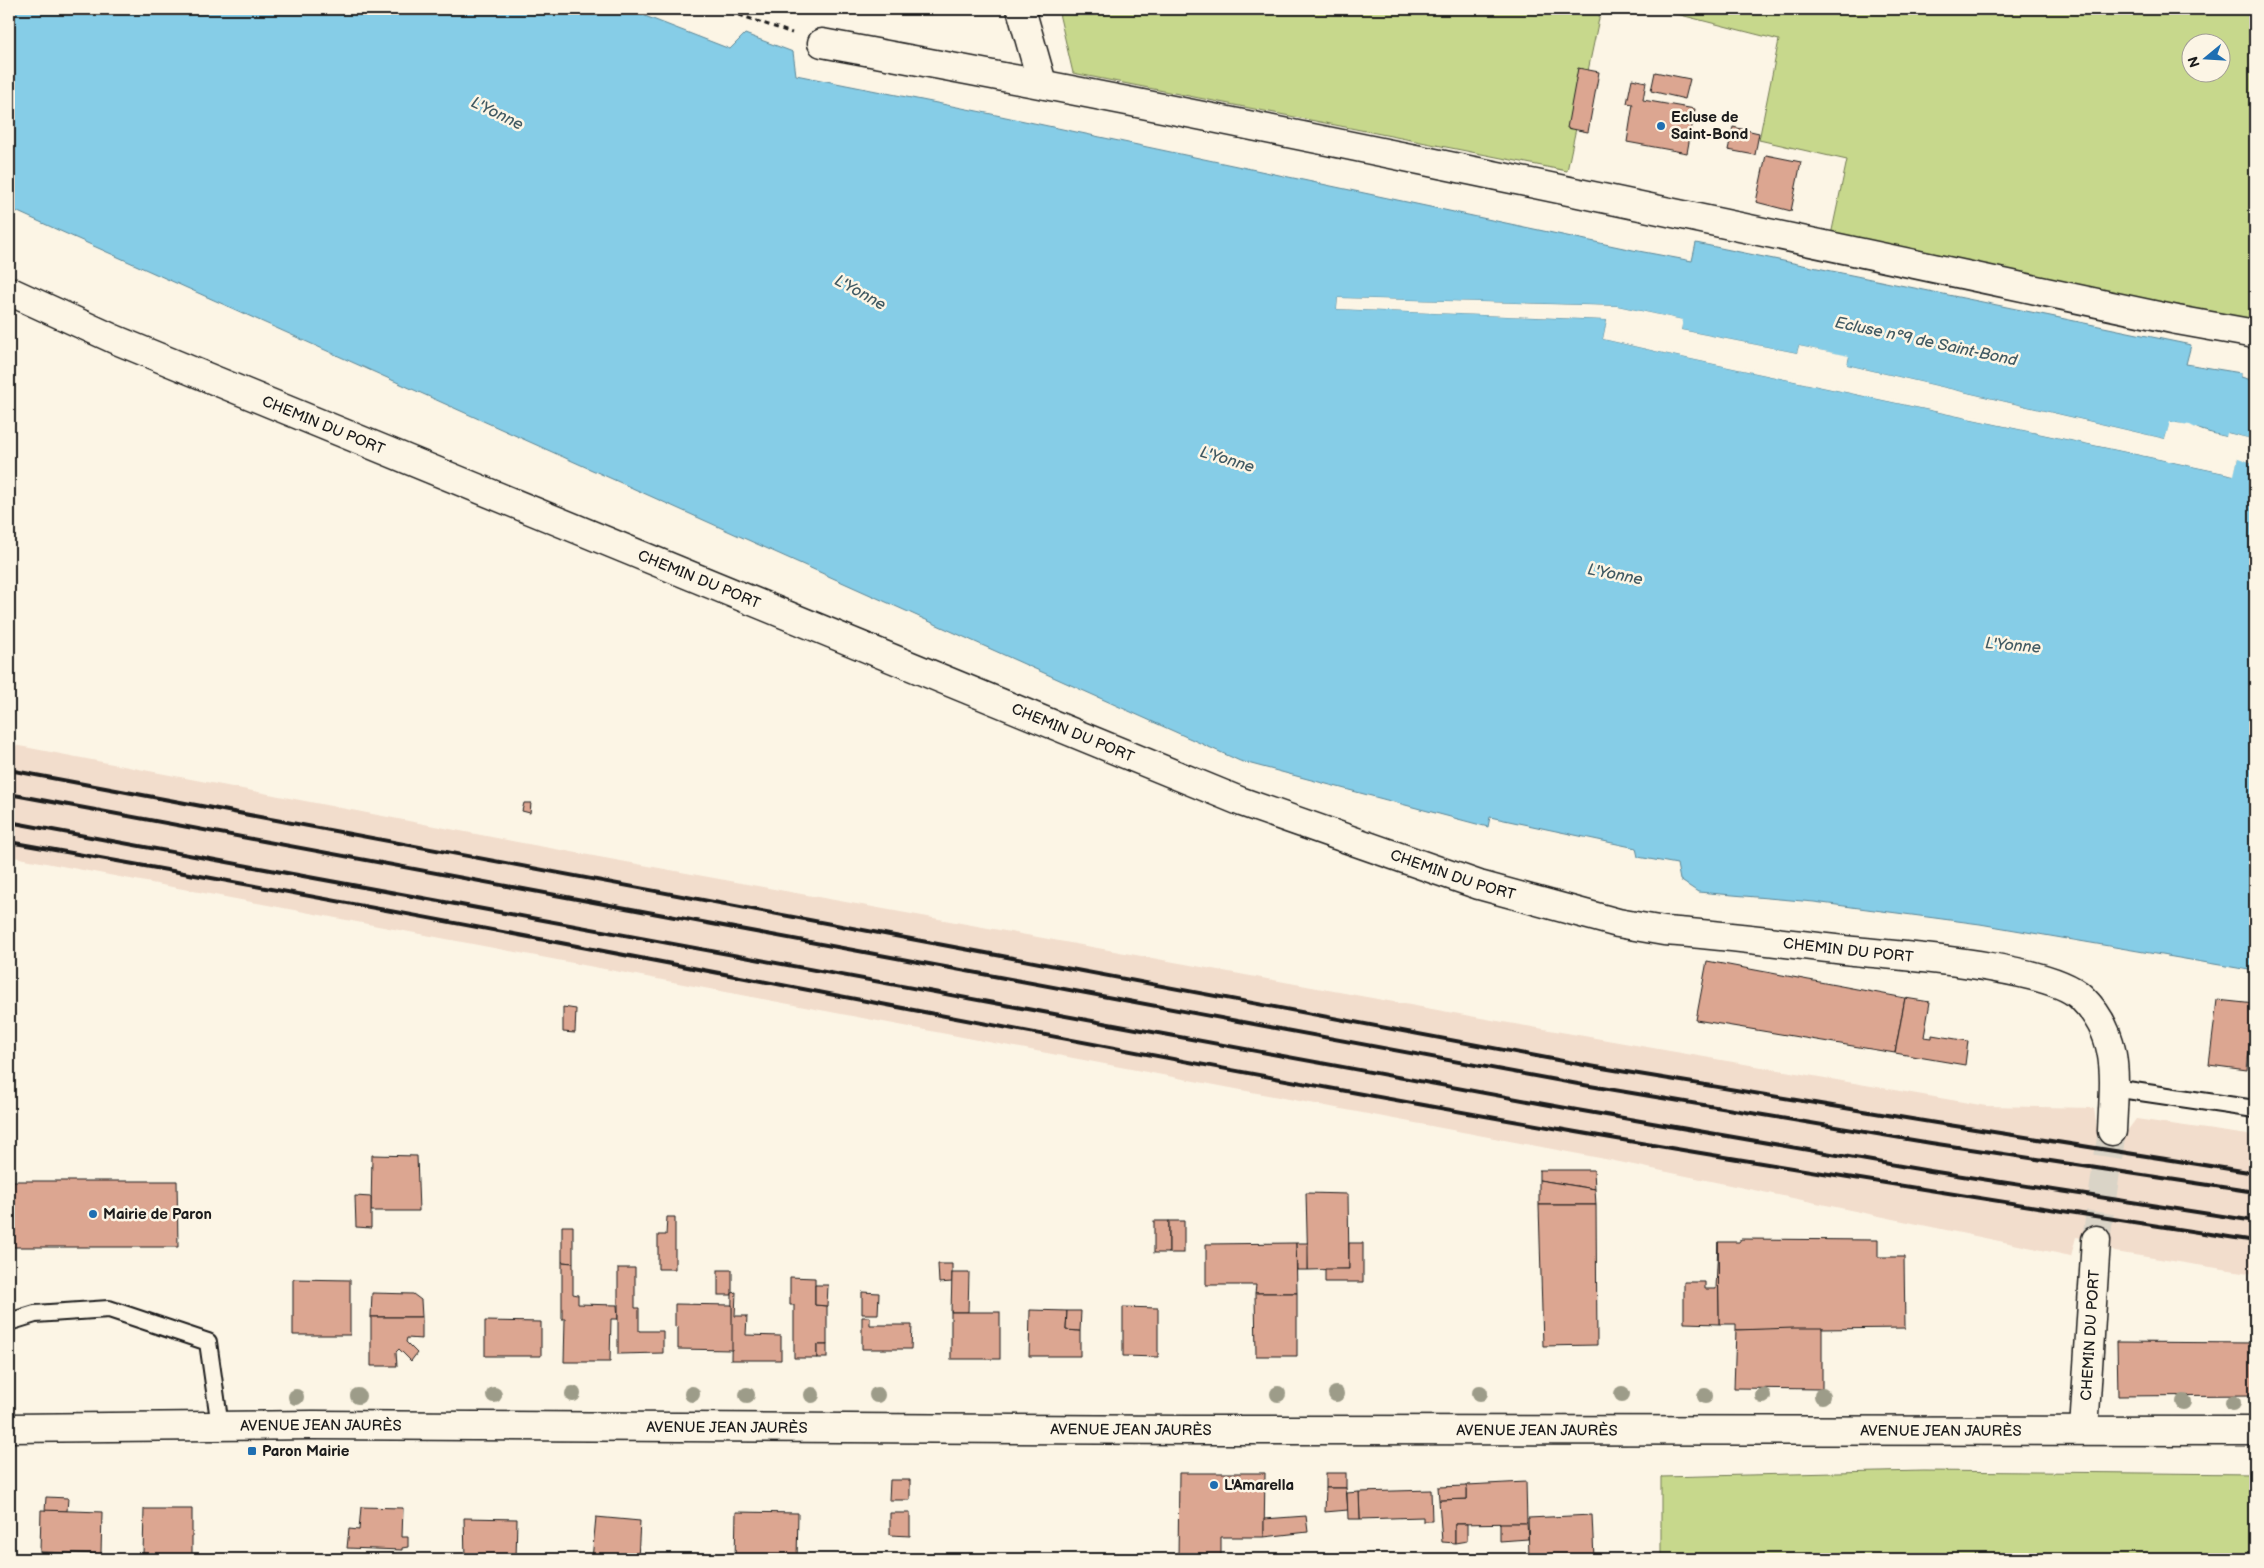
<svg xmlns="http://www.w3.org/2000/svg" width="2264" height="1568" font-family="'Balsamiq Sans',sans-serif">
<rect width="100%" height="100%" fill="#fcf5e5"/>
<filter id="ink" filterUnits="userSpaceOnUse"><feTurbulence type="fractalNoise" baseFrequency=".02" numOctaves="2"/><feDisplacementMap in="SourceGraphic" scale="10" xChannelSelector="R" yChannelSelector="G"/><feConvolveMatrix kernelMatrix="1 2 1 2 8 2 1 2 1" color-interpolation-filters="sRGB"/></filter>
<g filter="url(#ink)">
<path fill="#f2ddcc" d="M9 744 517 842 1503 1022 1986 1106 2094 1108 2097 1129 2125 1134 2136 1119 2255 1136V1274L2115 1252 2111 1250 2108 1242 2076 1237 2071 1256 1605 1159 9 856Z"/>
<g fill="#c7d88c" stroke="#727a54" fill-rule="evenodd">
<path d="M1058 9H1601L1567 171 1073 73Z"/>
<path d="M1657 9H2255V317L2250 320 1831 235 1847 160 1759 140 1779 40ZM2192 42H2222V72H2192Z"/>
<path d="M1923 1471 2255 1474V1559H1661V1477Z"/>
</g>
<path fill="#86cde7" stroke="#5c8696" d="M9 9H627L730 49 745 34 793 52 796 75 982 112 1633 250 1692 261 1696 243 2191 345 2186 364 2241 373V377L2255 381V440L2228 433 2227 437C2207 433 2190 425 2171 422L2165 439 1847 365 1849 357 1799 346 1797 353 1681 330 1682 320 1617 306 1338 298 1337 309 1607 320 1603 339 1677 356 2233 475 2238 457 2255 464V971L1980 924 1814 902 1698 892 1680 880 1677 864 1638 857 1636 848 1490 817 1488 827 1240 761 9 208Z"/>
<path fill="#fcf5e5" d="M1338 298 1617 306 1683 320 1681 330 1797 353 1799 346 1849 356 1847 365 2165 439 2170 422 2190 425 2204 432 2226 437 2227 433 2252 439 2255 440V442L2229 436 2226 440 2203 435 2190 428 2172 424 2168 440 2165 441 1846 367 1844 365 1846 358 1801 349 1799 355 1797 356 1681 332 1679 330 1680 322 1617 309 1340 301 1339 307 1607 317 1609 320 1606 337 1616 340 2232 472 2238 455 2255 461V464L2238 458 2234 475 1677 356 1603 339 1607 320 1337 309Z"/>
<g fill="#dca691" stroke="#1c1c1c">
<path d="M1578 68 1599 72 1588 132 1567 128Z"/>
<path d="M1655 72 1690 79 1685 99 1651 91Z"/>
<path d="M1632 79 1646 82 1643 100 1695 109 1687 153 1627 142 1633 104 1627 103Z"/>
<path d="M1733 127 1759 133 1755 155 1728 150Z"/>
<path d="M1766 155 1801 162 1791 211 1756 202Z"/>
<path d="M524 803H531L530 813 522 811Z"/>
<path d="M1707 961 1905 998 1895 1053 1696 1020Z"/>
<path d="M1905 998 1930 1002 1924 1037 1932 1038V1035L1968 1041 1965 1065 1895 1053Z"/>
<path d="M2217 1000 2255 1004V1043L2250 1042 2247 1070 2209 1065Z"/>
<path d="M563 1007 576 1009 575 1033 563 1032Z"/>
<path d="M372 1155 417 1156 419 1211H371Z"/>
<path d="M1539 1170H1594L1595 1189 1539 1180Z"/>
<path d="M1539 1180 1595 1189 1596 1205H1539Z"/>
<path d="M9 1181H177L178 1247H9Z"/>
<path d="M1306 1193 1348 1194 1349 1269 1308 1270Z"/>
<path d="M355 1196 371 1197V1228L356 1227Z"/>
<path d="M1539 1205H1596L1597 1345 1543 1346Z"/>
<path d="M667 1217H675V1269H658V1235H666Z"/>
<rect x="1154" y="1221" width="15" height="32"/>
<rect x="1169" y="1221" width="15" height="32"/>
<path d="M562 1226H573V1263L562 1262Z"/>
<path d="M1741 1239 1878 1240V1257H1904L1905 1328 1736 1330V1324H1719L1718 1242H1739Z"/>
<path d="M1718 1242 1719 1324 1684 1323V1282H1705V1289H1716Z"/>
<path d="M1296 1243 1297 1293H1255L1256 1285H1206V1244Z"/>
<path d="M1296 1243H1308V1270H1297Z"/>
<path d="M1349 1243H1363V1282H1325V1269H1349Z"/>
<path d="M562 1262 573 1263V1294L578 1295V1304L617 1305 618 1319H611L610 1362H564L565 1319H562Z"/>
<path d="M938 1264H952V1282L939 1283Z"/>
<path d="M618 1268H635V1308H639V1331H663V1353L618 1354Z"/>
<rect x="718" y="1270" width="14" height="25"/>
<path d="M952 1273H969L968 1312H951Z"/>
<path d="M790 1277 815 1278V1305L827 1306V1345H817V1358H794V1305H790Z"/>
<path d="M293 1279 350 1280V1335H293Z"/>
<path d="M815 1285H828L827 1306 815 1305Z"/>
<path d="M736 1292 735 1316H747L746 1335 781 1336V1360H731L732 1293Z"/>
<path d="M862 1292 879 1293 878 1314H862Z"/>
<path d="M372 1293 413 1294 421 1300 422 1317H371Z"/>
<path d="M1255 1293H1297V1356H1256Z"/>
<path d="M675 1304 732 1305V1350L678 1349V1326L675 1327Z"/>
<path d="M1123 1307 1158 1308V1357L1123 1356Z"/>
<path d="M1030 1310 1067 1311 1066 1330 1080 1331V1356H1029Z"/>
<path d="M1067 1311H1081L1080 1331 1066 1330Z"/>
<rect x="951" y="1312" width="49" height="47"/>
<path d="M371 1317H422V1339L407 1338 406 1342 417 1353 411 1361 399 1349 396 1352 397 1366H371Z"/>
<path d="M862 1317H870V1325H912L911 1349H862Z"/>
<path d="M485 1321 541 1322V1356H485Z"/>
<path d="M1794 1328H1822V1389L1734 1388 1736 1330Z"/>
<path d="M2117 1342 2255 1343V1395L2118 1396Z"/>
<rect x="817" y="1345" width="10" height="13"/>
<path d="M1179 1473H1265L1264 1537H1221V1559H1178Z"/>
<rect x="1326" y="1473" width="20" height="15"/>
<path d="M890 1480H910V1500H889Z"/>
<path d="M1526 1482 1527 1523 1455 1524V1543L1442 1542 1439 1500 1467 1499V1485Z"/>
<path d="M1467 1486V1499L1439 1500 1438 1487Z"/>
<path d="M1326 1488H1346L1348 1510 1325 1512Z"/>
<path d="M1431 1490 1432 1521H1423V1517L1360 1519 1359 1492Z"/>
<path d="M1359 1492 1360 1519H1348L1347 1493Z"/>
<path d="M46 1497 68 1498 67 1511H45Z"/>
<path d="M361 1507 403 1508 402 1537H408V1547L402 1548V1550L347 1548 349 1529 359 1530Z"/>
<path d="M144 1509H192V1555H143Z"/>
<path d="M41 1510 102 1512 101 1554 40 1552Z"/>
<path d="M736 1512 798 1513 797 1559H735Z"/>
<path d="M890 1513H910V1536L890 1535Z"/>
<path d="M1592 1515 1594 1558 1529 1559 1528 1518Z"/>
<path d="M1306 1516 1308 1532 1264 1537V1519Z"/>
<path d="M596 1517 640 1521 638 1559H592Z"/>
<path d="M464 1518 517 1519 516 1559H465Z"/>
<path d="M1500 1523H1527L1528 1539 1500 1541Z"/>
<path d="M1455 1524H1467V1541L1455 1543Z"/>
<rect x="161" y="1555" width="11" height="4"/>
</g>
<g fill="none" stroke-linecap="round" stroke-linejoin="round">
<path stroke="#dad4c7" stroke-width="28" stroke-dasharray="28 14" stroke-linecap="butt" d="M2096 1240 2112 1131"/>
<defs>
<g id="service">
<path d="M2114 1090H2127L2255 1109"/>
<path d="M9 1322 35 1314 109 1309 208 1342 220 1426"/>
</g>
<g id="minor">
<path d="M1021 9 1042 83"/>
<path d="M822 43C1275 126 1726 224 2177 320L2255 334"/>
<path id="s1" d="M9 291 114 339 1242 802 1479 885 1618 923 1664 931C1727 935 1790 944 1853 951 1901 956 2049 966 2081 997 2122 1037 2114 1079 2112 1131"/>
<path id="s2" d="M2084 1430 2096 1240"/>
</g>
<g id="secondary">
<path id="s3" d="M9 1428 313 1425 1188 1430 2255 1431"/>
</g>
</defs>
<use href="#service" stroke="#1c1c1c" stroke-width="20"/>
<use href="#minor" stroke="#1c1c1c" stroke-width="31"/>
<use href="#secondary" stroke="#1c1c1c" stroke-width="31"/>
<path stroke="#1c1c1c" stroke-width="3" stroke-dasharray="5 4" stroke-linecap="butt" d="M722 9 792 33"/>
<use href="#service" stroke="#fcf5e5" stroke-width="16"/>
<use href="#minor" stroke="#fcf5e5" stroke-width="28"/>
<use href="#secondary" stroke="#fcf5e5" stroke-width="28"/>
<g stroke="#1c1c1c" stroke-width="4">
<path d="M9 770 1584 1065 1936 1123 2255 1173"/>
<path d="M9 794 1578 1084 1931 1143 2255 1192"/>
<path d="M9 822 1577 1110 1930 1171 2255 1221"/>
<path d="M9 842C532 933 1053 1041 1576 1132 1802 1171 2029 1206 2255 1241"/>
</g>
</g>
<g fill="#9d9c89">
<circle cx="1480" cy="1393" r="8"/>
<circle cx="573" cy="1394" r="8"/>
<circle cx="692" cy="1394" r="8"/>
<circle cx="1278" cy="1394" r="8"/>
<circle cx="1336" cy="1394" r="8"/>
<circle cx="1622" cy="1394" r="8"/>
<circle cx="494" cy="1395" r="8"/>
<circle cx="747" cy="1395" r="8"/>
<circle cx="812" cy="1395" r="8"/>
<circle cx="877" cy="1395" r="8"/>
<circle cx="358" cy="1396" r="8"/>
<circle cx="1705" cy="1396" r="8"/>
<circle cx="1763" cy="1396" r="8"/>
<circle cx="1822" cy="1396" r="8"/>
<circle cx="296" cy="1397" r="8"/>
<circle cx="2184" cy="1402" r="8"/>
<circle cx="2233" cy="1403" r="8"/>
</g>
</g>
<g fill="#1f6fb2" stroke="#fcf5e5" stroke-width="2">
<circle cx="1661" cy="126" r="5"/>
<circle cx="93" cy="1214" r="5"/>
<rect x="247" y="1446" width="10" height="10" rx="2.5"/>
<circle cx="1214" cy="1485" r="5"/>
</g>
<g text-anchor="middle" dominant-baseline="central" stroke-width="5" stroke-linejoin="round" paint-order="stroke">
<g font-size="15" font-weight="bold" fill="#1c1c1c" stroke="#fcf5e5" text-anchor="start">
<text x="1671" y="117">Ecluse de<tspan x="1671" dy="17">Saint-Bond</tspan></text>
<text x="103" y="1214">Mairie de Paron</text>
<text x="262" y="1451">Paron Mairie</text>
<text x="1224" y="1485">L'Amarella</text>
</g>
<g font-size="15" fill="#1c1c1c" stroke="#fcf5e5">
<text stroke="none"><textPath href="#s1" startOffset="342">CHEMIN DU PORT</textPath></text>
<text stroke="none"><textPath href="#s1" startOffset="748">CHEMIN DU PORT</textPath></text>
<text stroke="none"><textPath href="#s1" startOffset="1152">CHEMIN DU PORT</textPath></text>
<text stroke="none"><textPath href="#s1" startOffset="1558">CHEMIN DU PORT</textPath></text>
<text stroke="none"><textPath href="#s1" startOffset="1962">CHEMIN DU PORT</textPath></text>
<text stroke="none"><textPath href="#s2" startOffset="95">CHEMIN DU PORT</textPath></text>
<text stroke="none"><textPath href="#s3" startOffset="312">AVENUE JEAN JAURÈS</textPath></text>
<text stroke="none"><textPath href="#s3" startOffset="718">AVENUE JEAN JAURÈS</textPath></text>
<text stroke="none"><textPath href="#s3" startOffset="1122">AVENUE JEAN JAURÈS</textPath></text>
<text stroke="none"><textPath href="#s3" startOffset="1528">AVENUE JEAN JAURÈS</textPath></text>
<text stroke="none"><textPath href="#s3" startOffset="1932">AVENUE JEAN JAURÈS</textPath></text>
</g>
<g font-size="16" font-style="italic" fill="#415a63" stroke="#fcf5e5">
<text transform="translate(497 114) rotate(26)">L'Yonne</text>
<text transform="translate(860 293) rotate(29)">L'Yonne</text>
<text transform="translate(1926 342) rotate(12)">Ecluse n°9 de Saint-Bond</text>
<text transform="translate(1227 460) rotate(17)">L'Yonne</text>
<text transform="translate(1615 575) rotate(11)">L'Yonne</text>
<text transform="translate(2013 646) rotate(5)">L'Yonne</text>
</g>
</g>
<rect width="2264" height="1568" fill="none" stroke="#fcf5e5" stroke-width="30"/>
<rect x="15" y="15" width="2234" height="1538" fill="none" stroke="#1c1c1c" stroke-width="2" filter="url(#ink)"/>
<g transform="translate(2206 58) rotate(252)"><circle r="24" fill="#fcf5e5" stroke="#a29e95"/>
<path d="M0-4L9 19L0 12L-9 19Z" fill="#1f6fb2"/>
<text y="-8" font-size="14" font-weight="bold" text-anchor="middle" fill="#1c1c1c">N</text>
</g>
</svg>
